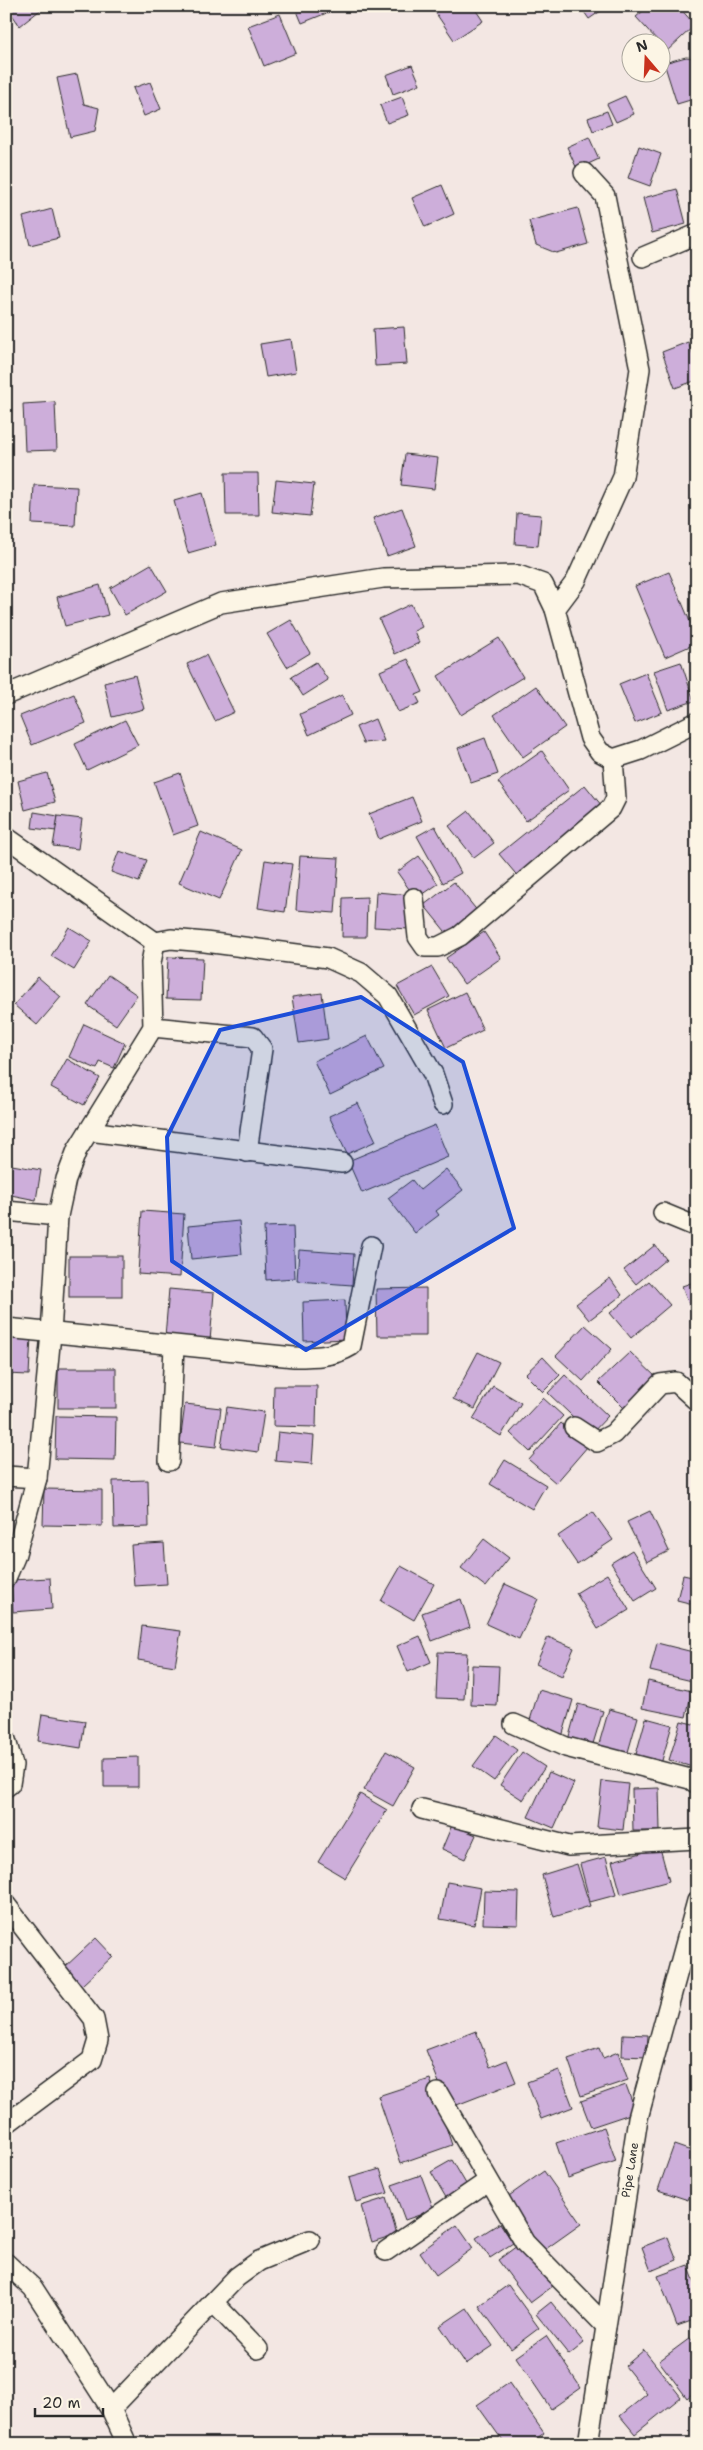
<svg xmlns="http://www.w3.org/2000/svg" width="703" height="2450" font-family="'Shantell Sans',sans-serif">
<rect width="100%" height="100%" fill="#f3e7e3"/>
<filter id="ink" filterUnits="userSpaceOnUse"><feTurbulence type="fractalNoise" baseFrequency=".02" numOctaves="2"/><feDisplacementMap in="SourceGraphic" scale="10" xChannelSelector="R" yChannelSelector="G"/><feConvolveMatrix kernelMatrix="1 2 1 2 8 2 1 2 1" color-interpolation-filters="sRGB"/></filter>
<g filter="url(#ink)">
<g fill="#cdaeda" stroke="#2b2b2b">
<path d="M6 6H44V7L20 26Z"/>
<path d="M295 6H339V8L302 23Z"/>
<path d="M431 6H473L483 21 454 40Z"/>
<path d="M580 6H608L589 19Z"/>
<path d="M649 6H678L695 25 667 51 636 17Z"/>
<path d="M280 14 296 53 264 66 248 26Z"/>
<path d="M686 57 697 58V98L677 104 664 63Z"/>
<path d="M412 65 420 84 393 94 386 75Z"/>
<path d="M77 74 84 104 99 108 95 131 70 137 57 78Z"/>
<path d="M150 82 161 109 144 116 133 88Z"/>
<path d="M625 96 634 114 616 122 607 104Z"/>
<path d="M402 97 409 115 387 123 380 105Z"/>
<path d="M607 111 612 124 593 131 588 118Z"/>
<path d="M589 137 599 159 577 169 567 147Z"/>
<path d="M639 146 661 154 650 186 628 178Z"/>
<path d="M442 185 454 214 425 227 412 198Z"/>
<path d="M677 189 686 224 652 233 643 198Z"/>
<path d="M578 208 588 244 556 253 536 245 529 221Z"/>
<path d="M52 209 59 238 30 245 23 217Z"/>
<path d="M404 327 407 364 375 366 373 329Z"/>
<path d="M697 330V349L689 333Z"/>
<path d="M291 339 296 372 266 377 260 344Z"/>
<path d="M688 342 697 364V380L675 388 662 352Z"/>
<path d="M55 402 57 450 25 451 23 404Z"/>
<path d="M405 454 438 458 434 489 401 485Z"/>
<path d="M225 473H258L259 515H226Z"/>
<path d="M276 480 314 484 310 516 272 512Z"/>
<path d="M34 485 77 487 75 526 32 524Z"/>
<path d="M202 493 216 545 188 553 174 501Z"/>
<path d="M402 508 416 546 387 556 373 518Z"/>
<path d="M517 513 541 515 538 546 515 544Z"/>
<path d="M151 564 167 591 125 615 110 588Z"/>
<path d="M669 572 697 638V643L665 657 635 586Z"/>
<path d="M100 585 108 615 65 626 57 597Z"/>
<path d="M411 604 422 627 414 631 419 643 395 654 379 619Z"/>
<path d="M291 620 310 653 287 667 267 634Z"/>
<path d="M499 638 523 677 461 715 438 676Z"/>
<path d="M206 655 234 712 215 721 187 664Z"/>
<path d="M408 659 423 692 416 695 420 703 398 712 380 671Z"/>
<path d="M316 662 328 680 303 696 291 677Z"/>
<path d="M681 662 694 701 668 710 654 671Z"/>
<path d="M646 673 662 712 635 723 619 684Z"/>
<path d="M135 675 144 709 112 717 104 683Z"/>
<path d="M536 686 565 727 523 757 494 715Z"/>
<path d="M74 694 86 723 32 745 20 716Z"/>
<path d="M342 695 351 715 309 735 300 714Z"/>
<path d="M375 719 384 741 363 743 356 727Z"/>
<path d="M125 720 138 745 87 770 75 744Z"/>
<path d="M485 738 498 774 471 783 458 748Z"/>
<path d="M542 751 569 790 526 821 498 782Z"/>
<path d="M47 773 55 802 25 810 18 781Z"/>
<path d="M180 773 198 826 173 835 154 782Z"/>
<path d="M585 785 606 811 520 879 499 854Z"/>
<path d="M412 797 422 821 379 839 369 814Z"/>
<path d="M469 811 494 843 474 858 449 826Z"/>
<path d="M34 812 58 816 56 831 32 828Z"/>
<path d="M58 816 82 819 78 849 53 846Z"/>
<path d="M435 826 461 873 443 883 417 836Z"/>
<path d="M201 832 242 850 219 900 179 883Z"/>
<path d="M119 851 147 860 139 882 111 872Z"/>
<path d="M300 856 339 858 335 913 296 910Z"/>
<path d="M419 856 438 884 416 899 397 872Z"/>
<path d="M265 860 292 864 285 912 258 908Z"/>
<path d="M454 882 479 913 449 936 424 905Z"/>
<path d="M376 892 411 895 409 929 374 927Z"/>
<path d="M367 897 366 937H342L343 898Z"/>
<path d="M69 927 92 941 74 970 51 956Z"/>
<path d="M484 932 501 958 464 984 446 958Z"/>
<path d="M168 957 203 958 201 1000 166 999Z"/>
<path d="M432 967 449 996 414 1015 397 986Z"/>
<path d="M108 975 137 995 116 1025 87 1005Z"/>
<path d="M38 977 61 997 37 1025 14 1005Z"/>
<path d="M465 992 483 1030 446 1048 428 1010Z"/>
<path d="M322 993 328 1039 299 1043 292 997Z"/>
<path d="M84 1024 125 1043 114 1068 100 1062 97 1069 69 1057Z"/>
<path d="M367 1036 384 1069 330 1095 314 1061Z"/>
<path d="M67 1059 100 1078 84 1105 51 1087Z"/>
<path d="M358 1103 376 1141 347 1154 329 1116Z"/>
<path d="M435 1125 448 1157 362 1193 348 1161Z"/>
<path d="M6 1164 41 1170 36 1200 6 1194Z"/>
<path d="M446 1169 463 1190 436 1211 439 1215 415 1233 388 1198 412 1180 420 1190Z"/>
<path d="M142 1211 184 1214 180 1277 138 1274Z"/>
<path d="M239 1221 242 1254 191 1259 188 1226Z"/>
<path d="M293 1226 295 1278 266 1280 264 1227Z"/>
<path d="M655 1245 666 1259 636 1284 624 1270Z"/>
<path d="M299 1250 354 1254 352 1285 297 1281Z"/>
<rect x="69" y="1256" width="53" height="41"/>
<path d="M610 1278 622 1295 589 1320 576 1304Z"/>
<path d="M649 1281 670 1305 631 1338 610 1313Z"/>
<path d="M697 1281V1326L682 1286Z"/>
<path d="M426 1288V1336H377L376 1289Z"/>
<path d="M169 1289 214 1293 210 1341 165 1337Z"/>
<path d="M345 1300 346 1339 304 1341 303 1302Z"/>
<path d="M585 1325 612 1349 583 1381 556 1356Z"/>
<path d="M6 1335 31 1336 29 1375 6 1374Z"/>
<path d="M478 1352 499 1362 475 1409 453 1399Z"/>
<path d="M630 1352 658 1379 626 1410 598 1382Z"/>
<path d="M543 1357 560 1375 543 1392 525 1374Z"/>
<rect x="58" y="1368" width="58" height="40"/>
<path d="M565 1375 608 1416 591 1434 548 1393Z"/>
<path d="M697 1380V1397L690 1383Z"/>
<path d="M274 1386H317L316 1427 273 1426Z"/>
<path d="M493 1386 521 1403 501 1436 473 1419Z"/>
<path d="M543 1398 563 1416 530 1452 510 1433Z"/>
<path d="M185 1404 221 1408 216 1447 180 1443Z"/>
<path d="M227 1407 264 1412 258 1452 221 1447Z"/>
<path d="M56 1416 116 1417 115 1460 55 1459Z"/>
<path d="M561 1423 588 1446 556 1483 529 1460Z"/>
<path d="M278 1432 314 1436 312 1464 275 1461Z"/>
<path d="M505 1460 546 1485 532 1509 490 1484Z"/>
<path d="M148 1480 149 1527 114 1528 113 1481Z"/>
<path d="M44 1489 102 1490V1526L43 1525Z"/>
<path d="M650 1511 669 1551 647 1562 627 1522Z"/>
<path d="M593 1512 613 1540 577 1564 558 1536Z"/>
<path d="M484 1539 509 1558 486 1587 461 1568Z"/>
<path d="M164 1543 167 1584 134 1586 131 1545Z"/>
<path d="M632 1550 656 1588 635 1601 611 1563Z"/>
<path d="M401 1566 434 1584 414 1620 381 1601Z"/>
<path d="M607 1574 629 1610 598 1629 576 1593Z"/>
<path d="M683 1575 697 1578V1605L677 1600Z"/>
<path d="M50 1578 52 1609 13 1612 11 1580Z"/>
<path d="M505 1584 538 1599 519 1639 486 1624Z"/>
<path d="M461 1599 470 1627 432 1641 422 1613Z"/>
<path d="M142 1626 181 1631 175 1666 138 1660Z"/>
<path d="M420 1636 431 1662 408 1672 397 1646Z"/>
<path d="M548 1637 574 1648 562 1676 536 1664Z"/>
<path d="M657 1643 697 1653 692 1681 650 1671Z"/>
<path d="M438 1652 467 1653 464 1699 436 1698Z"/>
<path d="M472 1665 499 1666 497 1706 471 1705Z"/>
<path d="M648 1681 692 1691 686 1717 642 1708Z"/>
<path d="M539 1690 573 1700 562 1737 528 1727Z"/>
<path d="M578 1704 603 1711 592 1747 568 1740Z"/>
<path d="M609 1709 638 1717 626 1759 597 1751Z"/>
<path d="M42 1714 85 1721 81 1748 38 1741Z"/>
<path d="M646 1718 672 1725 661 1764 635 1758Z"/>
<path d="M681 1721 697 1725 696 1768 669 1760Z"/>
<path d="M496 1735 517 1750 494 1781 473 1766Z"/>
<path d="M386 1751 415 1767 393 1806 364 1790Z"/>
<path d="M522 1752 545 1767 523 1800 500 1785Z"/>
<path d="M138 1757V1787H104V1758Z"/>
<path d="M549 1772 574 1783 554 1828 528 1817Z"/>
<path d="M602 1781 628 1784 623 1830 597 1827Z"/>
<path d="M659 1788 660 1831H633L632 1789Z"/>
<path d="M360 1794 387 1810 345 1878 318 1862Z"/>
<path d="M452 1825 476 1835 465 1859 442 1849Z"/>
<path d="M660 1848 669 1881 621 1894 612 1861Z"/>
<path d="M606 1857 616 1895 590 1902 580 1864Z"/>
<path d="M577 1864 590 1906 554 1917 542 1875Z"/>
<path d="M447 1882 481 1888 474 1925 440 1919Z"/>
<path d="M484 1891 519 1892 518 1925 483 1924Z"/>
<path d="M96 1938 113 1956 82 1985 65 1967Z"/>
<path d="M476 2031 490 2067 507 2060 516 2082 449 2108 426 2050Z"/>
<path d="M623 2034 648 2035 647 2057 622 2056Z"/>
<path d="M599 2048 603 2058 618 2052 628 2080 581 2096 568 2059Z"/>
<path d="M559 2070 573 2107 541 2119 527 2082Z"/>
<path d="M430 2079 452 2145 401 2163 378 2096Z"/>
<path d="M626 2085 636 2112 591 2127 581 2101Z"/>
<path d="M604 2127 616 2161 568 2178 556 2143Z"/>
<path d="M674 2145 697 2153V2176L688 2200 658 2190Z"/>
<path d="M452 2160 469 2189 448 2201 431 2172Z"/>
<path d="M380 2169 388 2193 356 2202 349 2178Z"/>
<path d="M544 2171 581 2224 543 2251 506 2198Z"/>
<path d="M421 2175 434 2210 405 2220 392 2185Z"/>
<path d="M386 2198 397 2234 372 2242 361 2206Z"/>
<path d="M500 2223 513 2243 490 2258 476 2238Z"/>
<path d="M457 2225 473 2248 436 2275 420 2252Z"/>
<path d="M668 2237 677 2260 651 2271 642 2247Z"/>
<path d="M521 2243 553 2286 530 2303 498 2260Z"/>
<path d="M688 2265 697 2288V2319L677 2326 658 2276Z"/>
<path d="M508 2285 539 2328 511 2349 479 2306Z"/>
<path d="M551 2302 584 2343 569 2355 536 2314Z"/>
<path d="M467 2308 493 2346 466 2364 440 2326Z"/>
<path d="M546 2336 581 2388 551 2409 516 2357Z"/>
<path d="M690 2338 697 2346V2390L687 2398 659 2361Z"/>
<path d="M644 2350 681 2397 635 2434 620 2416 647 2394 625 2366Z"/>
<path d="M509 2383 544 2433 529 2444H505L477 2405Z"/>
</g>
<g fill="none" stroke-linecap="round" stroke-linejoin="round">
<defs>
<g id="minor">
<path d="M643 257 697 234"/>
<path d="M555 609 576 581 623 477 640 369 605 196 584 173"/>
<path d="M6 695 221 603 383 578 518 575 543 584 555 609 590 738 600 752 613 759 641 750 697 722"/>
<path d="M6 837 155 942 151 963 153 1027 77 1150 66 1179 58 1216 51 1334 37 1478 15 1557 6 1578"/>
<path d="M414 898 418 937 425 947H438L460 936 611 808 616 798 613 759"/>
<path d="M155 942 171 939 205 942 328 958 361 973 388 996 433 1074 443 1104"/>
<path d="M153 1027 253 1037 262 1049 247 1152"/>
<path d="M89 1131 342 1163"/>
<path d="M6 1211 58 1216"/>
<path d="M663 1213 697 1227"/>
<path d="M6 1328 294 1357C314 1357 333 1357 351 1346L371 1246"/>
<path d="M574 1427 597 1442 613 1434 660 1384 676 1382 697 1401"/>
<path d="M169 1461 174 1346"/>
<path d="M6 1476 37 1478"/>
<path d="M514 1724 566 1747 690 1779 697 1784"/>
<path d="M6 1740 13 1765 10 1784 6 1787"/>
<path d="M422 1809 569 1846 697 1839"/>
<path d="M6 1905 94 2019 98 2040 92 2060 6 2124"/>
<path d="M438 2093 525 2243 606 2326"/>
<path d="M386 2251 488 2181"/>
<path d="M6 2263 33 2288 111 2409 127 2444"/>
<path d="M213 2302 258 2349"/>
<path d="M111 2409 237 2277 259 2261 310 2240"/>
<path d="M588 2444 638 2118 697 1901"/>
</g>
</defs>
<use href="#minor" stroke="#2b2b2b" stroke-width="22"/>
<use href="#minor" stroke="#fcf5e5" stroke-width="19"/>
</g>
</g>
<path fill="#1d4ed8" fill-opacity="0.2" stroke="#1d4ed8" stroke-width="4" stroke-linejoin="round" d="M361 997 463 1062 514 1228 306 1350 172 1261 167 1137 220 1030Z"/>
<g text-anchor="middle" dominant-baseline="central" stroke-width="4" stroke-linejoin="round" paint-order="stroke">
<g font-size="12" fill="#2b2b2b" stroke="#fcf5e5">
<text transform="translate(630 2170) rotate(-81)">Pipe Lane</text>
</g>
</g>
<rect width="703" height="2450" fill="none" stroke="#fcf5e5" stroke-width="25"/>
<rect x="12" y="12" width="678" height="2425" fill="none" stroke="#2b2b2b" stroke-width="2" filter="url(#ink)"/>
<g transform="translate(646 58) rotate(341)"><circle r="24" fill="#fcf5e5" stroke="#a8a49b"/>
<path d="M0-4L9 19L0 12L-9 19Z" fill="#c8321e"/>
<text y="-8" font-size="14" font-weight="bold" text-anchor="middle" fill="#2b2b2b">N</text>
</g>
<path d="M35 2408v8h68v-8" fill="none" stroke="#2b2b2b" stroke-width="2.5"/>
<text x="42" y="2408" font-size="15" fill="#2b2b2b" stroke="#fcf5e5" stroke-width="4" paint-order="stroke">20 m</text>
</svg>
